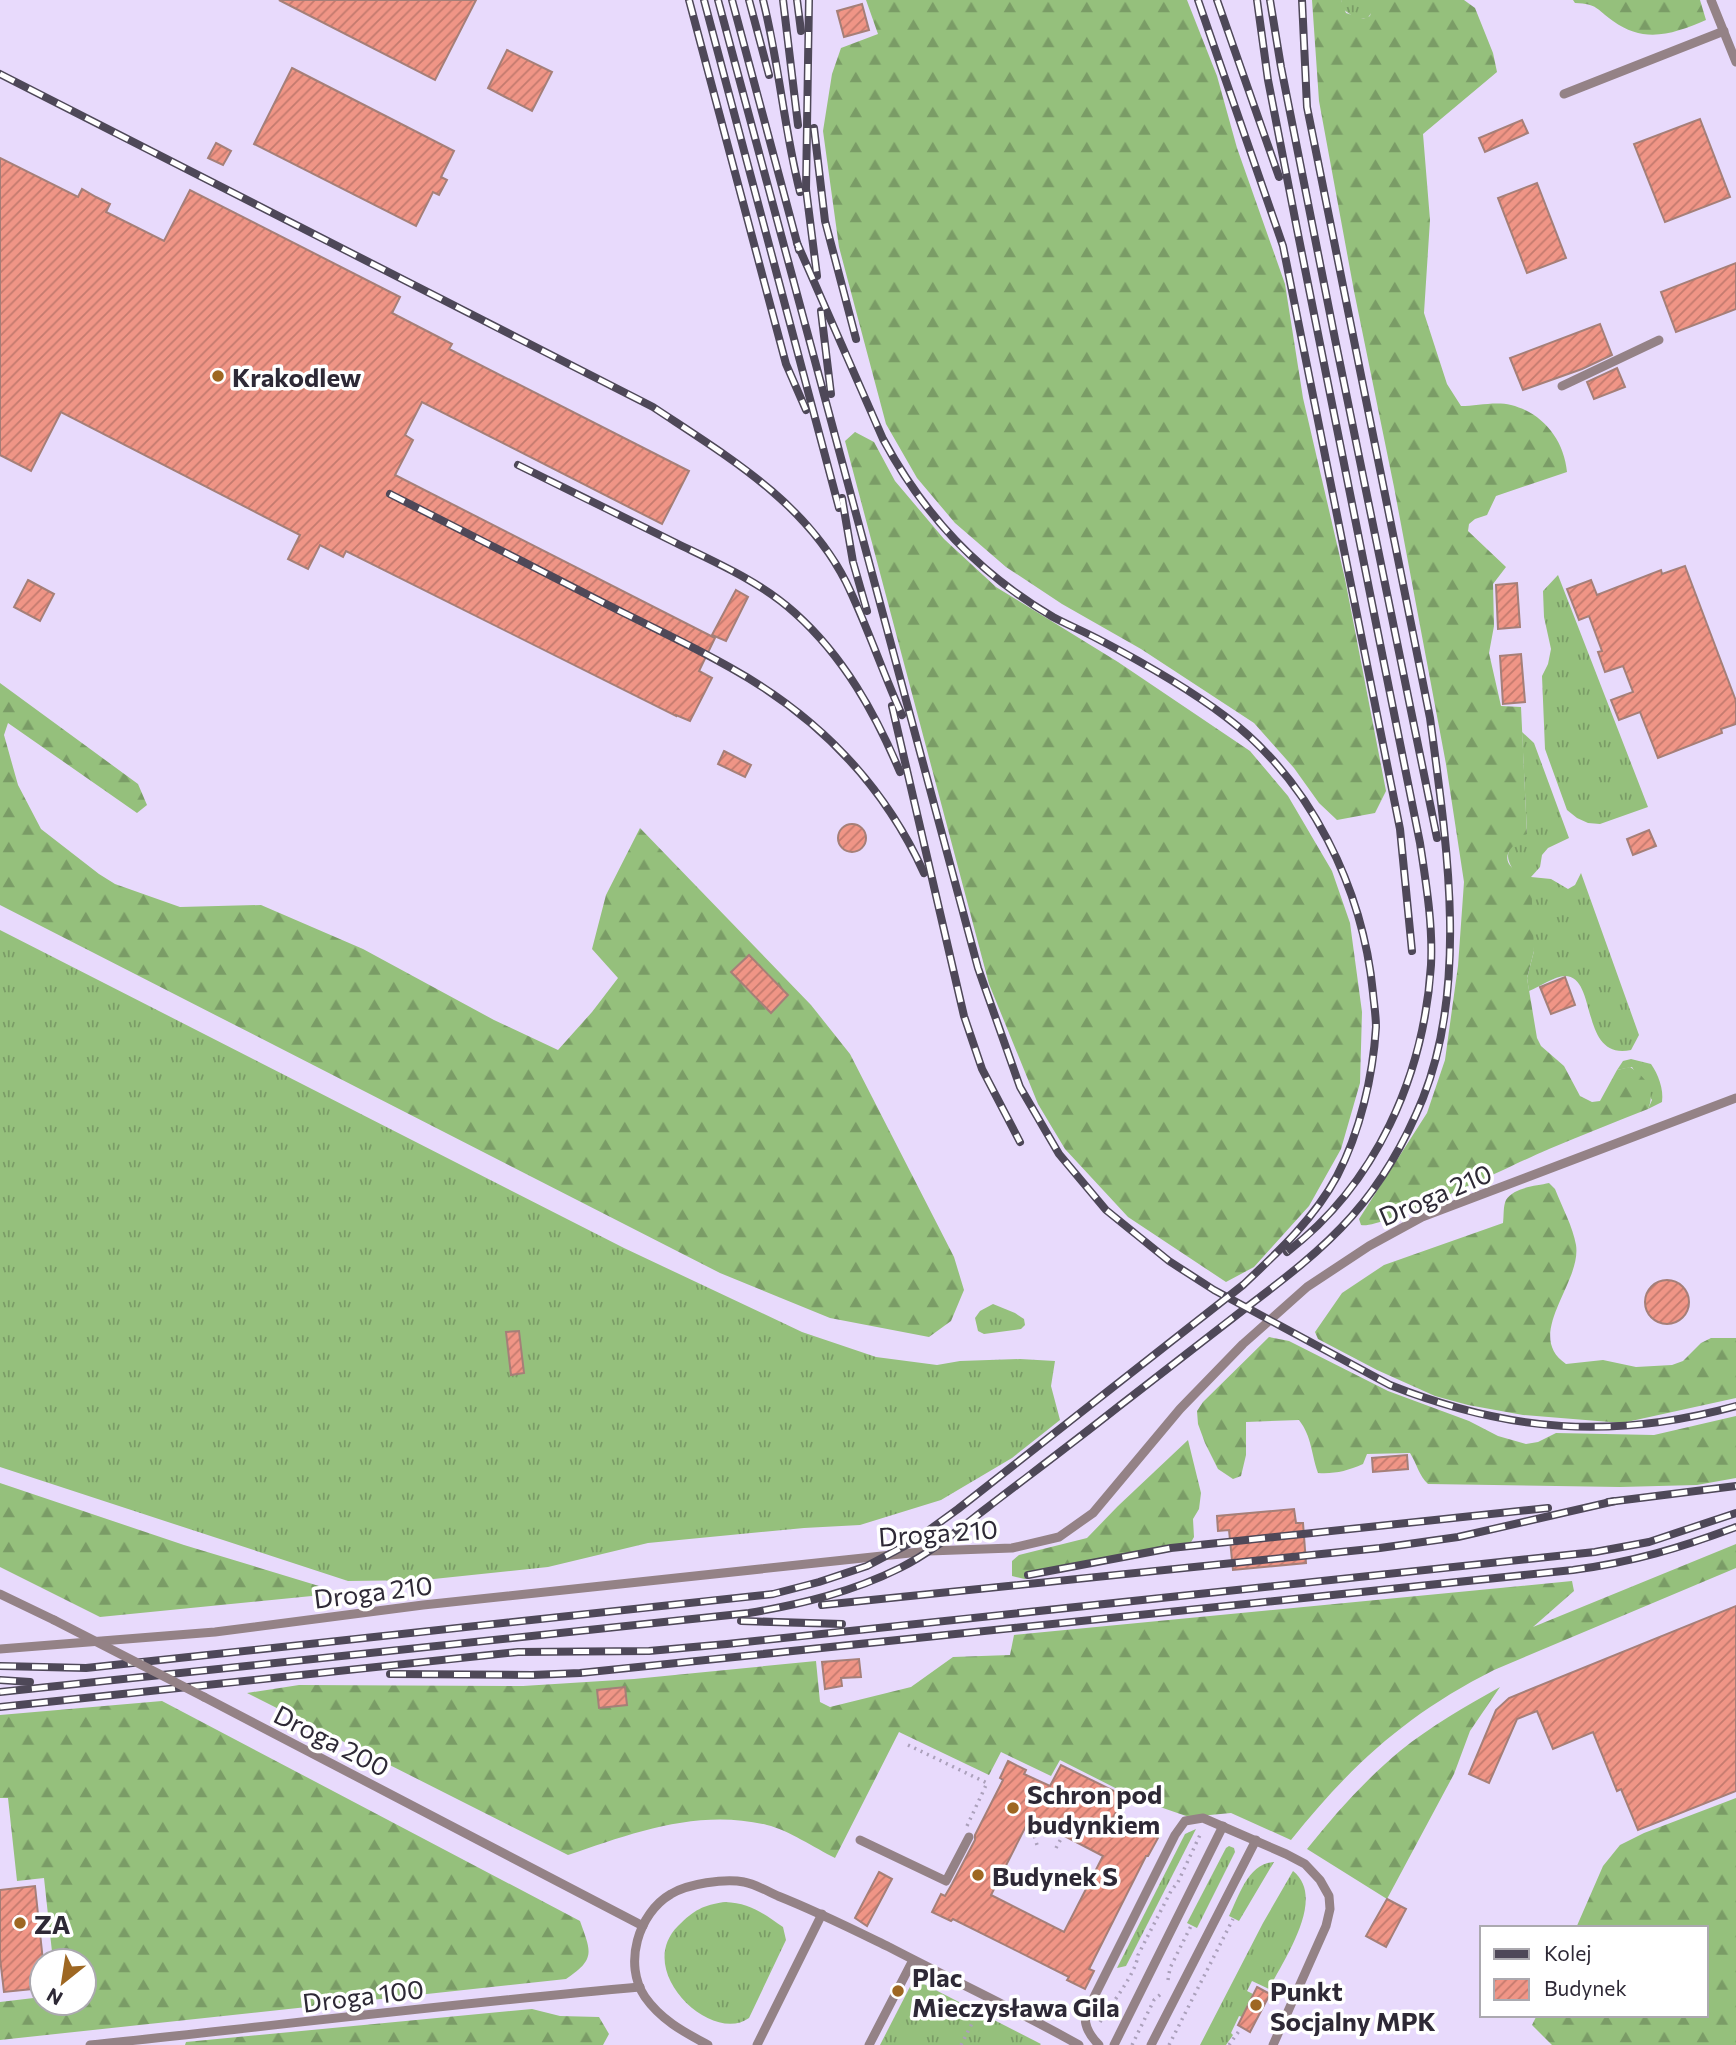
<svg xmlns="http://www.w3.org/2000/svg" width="1736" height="2045" font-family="Commissioner,sans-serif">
<defs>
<pattern id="grass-tufts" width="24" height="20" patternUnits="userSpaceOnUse" patternTransform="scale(1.75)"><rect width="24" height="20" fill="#95c07c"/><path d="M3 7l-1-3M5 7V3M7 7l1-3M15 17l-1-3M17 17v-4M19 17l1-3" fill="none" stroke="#7a9c66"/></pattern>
<pattern id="forest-firs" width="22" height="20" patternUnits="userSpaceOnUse" patternTransform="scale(1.75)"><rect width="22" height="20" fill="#95c07c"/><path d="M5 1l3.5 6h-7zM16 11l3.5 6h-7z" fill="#7a9c66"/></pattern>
<pattern id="building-hatch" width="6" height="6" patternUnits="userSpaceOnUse" patternTransform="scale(1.75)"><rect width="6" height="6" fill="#f09586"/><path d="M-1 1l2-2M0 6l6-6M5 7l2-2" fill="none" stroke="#c37a6e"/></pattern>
</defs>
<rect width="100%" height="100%" fill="#e8dafc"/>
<g fill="url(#grass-tufts)">
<path d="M1341 0H1374V9L1367 19 1355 18 1343 9Z"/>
<path d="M1558 575 1648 807 1600 824 1588 823 1577 818 1567 810 1545 749 1542 676 1548 664 1551 649 1544 617 1543 591Z"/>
<path d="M1522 732 1534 743 1569 838 1548 848 1542 855 1540 867 1531 877 1551 879 1568 889 1575 885 1581 873 1639 1035 1631 1050C1579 1061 1598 976 1565 976 1555 976 1539 987 1529 991L1527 978 1534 951 1514 871C1501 852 1511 845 1527 833Z"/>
<path d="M0 930 624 1248 802 1332 876 1357 937 1365 960 1361 1020 1359 1055 1361 1051 1386 1060 1420 1012 1458 941 1500 860 1525 804 1528 648 1543 548 1567 424 1580 348 1581 0 1467Z"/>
<path d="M1631 1059 1651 1064C1658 1074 1664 1089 1662 1102L1648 1109 1652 1100 1632 1067 1617 1070 1623 1061Z"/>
<path d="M993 1304 1015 1313 1024 1319 1025 1325 1021 1329 984 1334 978 1331 975 1318 980 1311Z"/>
<path d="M1196 1829 1126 1966 1117 1968 1185 1834Z"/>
<path d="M1229 1846 1234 1848 1235 1852 1197 1928 1187 1923 1226 1848Z"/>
<path d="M1274 1862 1239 1921 1229 1916C1239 1896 1248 1863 1274 1862Z"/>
<path d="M1293 1871C1327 1898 1284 1959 1269 1989L1252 1981 1247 1991 1253 1994 1242 2017 1239 2016 1231 2033 1233 2035 1226 2045H1200L1263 1923Z"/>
<path d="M725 1902C750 1903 763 1913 783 1927L786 1940 749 2018C712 2045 633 1971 678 1926 694 1910 703 1905 725 1902Z"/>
<path d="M914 1979 1041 2044 1040 2045H880Z"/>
</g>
<g fill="url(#forest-firs)">
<path d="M866 0H1187L1217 76 1237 148 1285 284 1303 398 1345 579 1386 791 1375 813 1337 820 1319 803 1294 768 1254 723 1141 649 1062 604 1006 567 955 523 917 478 886 424 839 247 823 131 832 74 841 48 878 34Z"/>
<path d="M1312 0H1341L1346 13 1364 19 1370 16 1374 0H1464L1475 8 1493 53 1497 72 1423 134 1430 220 1424 313 1447 384 1461 406C1476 406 1496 401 1511 405 1543 413 1564 440 1567 472L1496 496 1487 515 1475 519 1469 524 1468 531 1506 567 1493 584 1494 626 1489 653 1501 706 1521 707 1527 834C1502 852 1498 865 1531 878L1534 951 1527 978 1537 1038 1541 1046 1564 1066 1580 1096 1592 1102 1600 1101 1617 1070 1630 1067C1646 1077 1656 1091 1648 1109 1615 1122 1582 1135 1549 1149 1520 1161 1380 1231 1361 1225L1359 1219 1427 1113 1445 1060 1458 966 1464 882 1446 764 1394 487 1354 291 1319 101Z"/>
<path d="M1573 0H1700L1706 20C1673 34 1645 44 1613 21 1596 9 1598 4 1575 3Z"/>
<path d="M855 432 874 442 895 481 944 539 996 587 1118 662 1250 751 1288 796 1332 871 1350 923 1362 1012 1360 1083 1341 1149 1309 1206 1254 1267 1226 1282 1128 1217 1065 1149 1038 1104 989 984 845 441Z"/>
<path d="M0 683 138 784 147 805 137 813 8 723 4 735 18 785 41 829 99 874 115 884 180 907 261 905 363 949 494 1020 558 1050 592 1012 618 978 592 949 606 895 640 828 811 1005 850 1054 954 1257 964 1290 951 1321 929 1337 830 1318 720 1273 0 905Z"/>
<path d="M1549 1183 1555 1189C1562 1207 1573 1227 1576 1245 1582 1283 1523 1335 1566 1364L1603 1360 1636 1367 1672 1365 1683 1361 1701 1343 1711 1338H1736V1398L1622 1423 1523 1415 1468 1405 1435 1396 1377 1370 1318 1339 1315 1332 1342 1293 1384 1265 1503 1223C1504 1216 1503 1206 1506 1200 1514 1187 1536 1186 1549 1183Z"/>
<path d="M1269 1337 1289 1341 1388 1391 1469 1421 1498 1436 1526 1444 1538 1442 1556 1433 1654 1435 1736 1416V1478L1697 1485 1620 1487 1428 1484C1419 1476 1417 1464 1410 1453L1367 1454 1363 1464C1347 1471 1335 1474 1318 1473 1311 1453 1312 1437 1299 1420L1246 1422V1455L1241 1476 1233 1479 1218 1469 1205 1443 1198 1424 1197 1411 1203 1402Z"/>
<path d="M1188 1440 1201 1493 1199 1509 1193 1519 1194 1537 1190 1544 1025 1579 1012 1576V1561L1019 1555 1087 1538 1118 1506Z"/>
<path d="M0 1483 184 1545 342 1593 100 1617 0 1567Z"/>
<path d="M1736 1544V1568L1494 1670C1407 1714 1352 1764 1291 1840L1231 1813 1189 1817 1137 1799 1060 1760 1051 1776 1001 1752 989 1775 899 1732 835 1858C815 1848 788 1830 767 1825 699 1808 632 1833 568 1855L247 1693 299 1685 523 1686 634 1679 816 1661 820 1702 830 1707 911 1687 953 1657 1010 1655 1014 1635 1572 1581 1574 1591 1533 1627Z"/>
<path d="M1500 1687 1470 1731 1454 1774 1387 1899 1307 1849C1335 1814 1365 1780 1400 1751 1431 1726 1466 1706 1500 1687Z"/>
<path d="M162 1701 580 1921C591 1952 596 1959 566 1979L0 2040V2002L42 1997V2003H84V1961H53L44 1878 17 1881 8 1798H0V1715Z"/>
<path d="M1736 1798V2045H1552L1532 2025 1537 2015H1706V1928H1576L1603 1866 1620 1845 1644 1833Z"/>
<path d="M532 2009 560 2016 599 2017 609 2034 603 2045H185L186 2042Z"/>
</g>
<g fill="url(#building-hatch)" stroke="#a57f78" stroke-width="2" fill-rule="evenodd">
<path d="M279 0H476L435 80Z"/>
<path d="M862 4 869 30 844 37 837 11Z"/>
<path d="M507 50 552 72 532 111 488 88Z"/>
<path d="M292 68 454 151 441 177 447 180 439 195 433 192 416 226 254 144Z"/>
<path d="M1700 119 1730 197 1665 222 1634 144Z"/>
<path d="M1522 120 1528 133 1485 152 1479 138Z"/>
<path d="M216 143 231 151 223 165 208 158Z"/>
<path d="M0 158 78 197 82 189 96 197 110 204 106 212 164 241 190 190 400 297 392 313 452 344 449 349 689 471 662 524 422 402 405 435 413 440 395 475 715 638 699 671 712 678 690 721 676 715V716L346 551 343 557 320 545 308 569 288 559 300 535 61 412 31 471 0 455Z"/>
<path d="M1537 183 1566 258 1527 273 1498 198Z"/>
<path d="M1736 263V309L1676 332 1661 292Z"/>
<path d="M1600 324 1612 355 1582 369 1523 390 1510 358Z"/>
<path d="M1617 368 1625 387 1594 399 1587 382Z"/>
<path d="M1685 566 1736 701V724L1721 729 1722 733 1658 758 1640 712 1619 720 1611 700 1633 692 1623 666 1605 672 1598 652 1602 651 1589 616 1579 620 1567 589 1591 580 1597 595 1661 570 1662 574Z"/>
<path d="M28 580 54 594 40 621 14 607Z"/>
<path d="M1517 583 1520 627 1498 629 1496 585Z"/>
<path d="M736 590 748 597 726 641 712 635Z"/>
<path d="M1521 654 1525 702 1503 704 1500 656Z"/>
<path d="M724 751 751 765 745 777 718 764Z"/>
<circle cx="852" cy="838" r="14"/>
<path d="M1649 830 1656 846 1633 855 1627 839Z"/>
<path d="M749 955 788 995 771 1013 731 972Z"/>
<path d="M1565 977 1575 1005 1551 1014 1540 987Z"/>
<circle cx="1667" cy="1302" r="22"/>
<path d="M519 1331 524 1373 511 1375 506 1332Z"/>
<path d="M1407 1455 1408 1469 1373 1472 1372 1458Z"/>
<path d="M1294 1509 1296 1523H1303L1306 1563 1233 1570 1229 1530 1218 1531 1217 1516Z"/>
<path d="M1736 1606V1791L1638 1830 1621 1789 1617 1791 1593 1732 1553 1749 1537 1711 1517 1719 1489 1783 1469 1774 1496 1710 1509 1698Z"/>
<path d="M859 1659 861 1677 841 1678 842 1686 825 1689 822 1662Z"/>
<path d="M625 1687 627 1705 599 1708 597 1690Z"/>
<path d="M1008 1761 1026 1770 1024 1774 1050 1786 1061 1765 1124 1796 1113 1818 1140 1832 1141 1829 1158 1838 1148 1856H1146L1089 1969 1094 1971 1085 1989 1067 1980 1069 1977 953 1919 951 1921 932 1912 941 1894 945 1896 952 1884 975 1840V1835L1003 1780 1000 1778ZM1030 1818 1103 1856 1064 1932 991 1895Z"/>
<path d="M879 1872 892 1879 867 1926 855 1918Z"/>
<path d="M35 1886 43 1961 42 1988 4 1992 0 1958V1890Z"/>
<path d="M1387 1899 1406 1909 1386 1947 1366 1936Z"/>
<path d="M1257 1987 1270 1994 1250 2032 1238 2025Z"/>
</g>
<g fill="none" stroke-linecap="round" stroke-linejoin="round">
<g stroke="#aba0bb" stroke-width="3.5" stroke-dasharray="2 5" stroke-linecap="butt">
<path d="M908 1745 987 1783 967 1826"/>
<path d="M1030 1823 1038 1848"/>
<path d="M1056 1848 1063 1835"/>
<path d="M1168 1980 1170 1968 1191 1926"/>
<path d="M1100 2022C1111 2004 1136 1974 1138 1955L1171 1891 1178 1882 1200 1835"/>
<path d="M961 2045 981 2006"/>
<path d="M1132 2045 1154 2000 1162 1993"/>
<path d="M1169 2045 1233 1919"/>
<path d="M1229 2045 1239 2031"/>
</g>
<g stroke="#948286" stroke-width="9">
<path d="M1711 0 1736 62"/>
<path d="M1564 94 1724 31"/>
<path d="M1562 386 1659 340"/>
<path d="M0 1594 54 1620"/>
<path d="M0 1649 215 1632 423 1605 929 1551 1012 1548 1059 1537 1093 1513 1180 1409 1243 1344 1307 1287 1369 1246 1422 1217 1736 1098"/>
<path d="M204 1697 643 1926"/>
<path d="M860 1840 946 1881 969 1837"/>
<path d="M90 2045C273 2026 457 2003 640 1987"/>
<path d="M708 2045C684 2032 661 2020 645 1997 623 1965 638 1913 671 1894 687 1884 725 1878 744 1882 755 1884 767 1891 778 1896 816 1911 852 1929 889 1947 952 1980 1017 2010 1079 2045"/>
<path d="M757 2045 822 1914"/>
<path d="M869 2045 913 1960"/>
<path d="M1099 2045C1090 2036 1083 2025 1086 2013L1175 1835 1185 1821 1203 1818 1286 1854 1305 1864 1320 1880 1329 1896 1330 1909 1326 1926 1273 2045"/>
<path d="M1114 2045 1223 1826"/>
<path d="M1151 2045 1256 1840"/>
</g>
<defs>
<g id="rail">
<path d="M689 0 786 364 806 410"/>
<path d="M704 0 839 508"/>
<path d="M718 0 978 968 1020 1087 1059 1154 1106 1210 1169 1261 1214 1290 1390 1385C1509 1432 1612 1440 1736 1406"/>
<path d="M732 0 799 250"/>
<path d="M749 0 769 75"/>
<path d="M763 0C779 63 784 129 800 192"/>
<path d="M783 0 798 125"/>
<path d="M797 0 801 31"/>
<path d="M809 0 806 189 817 276"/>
<path d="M1198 0 1283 246 1400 829 1412 951"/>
<path d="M1217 0 1279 177"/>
<path d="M1257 0 1268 80 1297 229 1420 843C1426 883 1433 924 1431 965 1424 1076 1376 1184 1287 1252"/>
<path d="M1270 0 1281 67 1335 339 1437 838"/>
<path d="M0 74 653 407C725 455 805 501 846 582 867 625 882 671 902 715"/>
<path d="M814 128 825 221 856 339"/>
<path d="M821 311 831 394"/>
<path d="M518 465C570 491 623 517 676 543 717 563 761 582 795 613 844 657 875 713 900 772"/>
<path d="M390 494C463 531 535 568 608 605 649 626 691 645 731 668 817 716 883 783 924 873"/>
<path d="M842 498 853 562 867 611"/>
<path d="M892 706 964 1016 982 1069 1020 1142"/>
<path d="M1608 1502 1736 1486"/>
<path d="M1028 1575 1171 1548 1548 1508"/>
<path d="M822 1605 1380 1548 1458 1537 1615 1501"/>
<path d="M741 1621 842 1624"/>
<path d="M0 1666 86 1668 773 1594 819 1582 867 1566 914 1541 958 1509 1243 1285C1277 1253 1314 1219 1337 1176 1360 1132 1373 1076 1376 1027 1376 1016 1374 1004 1373 993 1363 889 1311 781 1226 717 1188 688 1140 661 1098 639 1083 631 1068 625 1053 617 978 573 924 515 883 439L797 243"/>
<path d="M390 1674 532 1675 580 1673 1573 1570C1633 1562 1680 1548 1736 1527"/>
<path d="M0 1680 30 1682"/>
<path d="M0 1692 749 1613C802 1604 852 1592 900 1568 932 1552 959 1529 988 1507 1031 1474 1075 1441 1118 1407 1161 1374 1204 1340 1247 1307 1284 1279 1321 1251 1352 1216 1382 1182 1406 1140 1423 1098 1469 982 1446 838 1430 718L1307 107 1302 0"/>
<path d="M0 1707 518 1652 649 1651 727 1644 1595 1552 1649 1542 1736 1513"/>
</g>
</defs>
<use href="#rail" stroke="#4e4858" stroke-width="8"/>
<use href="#rail" stroke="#fff" stroke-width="5" stroke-dasharray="16" stroke-linecap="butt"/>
<path stroke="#948286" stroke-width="9" d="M54 1620 204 1697"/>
</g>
<g fill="#9e6722" stroke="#fff" stroke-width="2.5">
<circle cx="218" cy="376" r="7"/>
<circle cx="1013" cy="1808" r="7"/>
<circle cx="978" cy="1875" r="7"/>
<circle cx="20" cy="1923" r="7"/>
<circle cx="898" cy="1991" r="7"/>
<circle cx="1256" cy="2005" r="7"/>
</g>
<g text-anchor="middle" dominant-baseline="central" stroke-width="7" stroke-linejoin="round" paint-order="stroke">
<g font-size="26" font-weight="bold" fill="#2e2936" stroke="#fff" text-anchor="start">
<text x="232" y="376">Krakodlew</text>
<text x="1027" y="1793">Schron pod<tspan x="1027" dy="30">budynkiem</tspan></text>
<text x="992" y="1875">Budynek S</text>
<text x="34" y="1923">ZA</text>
<text x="912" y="1976">Plac<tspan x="912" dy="30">Mieczysława Gila</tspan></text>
<text x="1270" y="1990">Punkt<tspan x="1270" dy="30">Socjalny MPK</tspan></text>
</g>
<g font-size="26" fill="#2e2936" stroke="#fff">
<text transform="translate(1435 1194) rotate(-23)">Droga 210</text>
<text transform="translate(938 1532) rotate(-4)">Droga 210</text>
<text transform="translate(373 1591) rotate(-7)">Droga 210</text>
<text transform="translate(332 1740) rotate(27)">Droga 200</text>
<text transform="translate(363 1995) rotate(-7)">Droga 100</text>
</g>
</g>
<rect x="1480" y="1926" width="228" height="91" fill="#ffffff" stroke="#aba9af" stroke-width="2"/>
<rect x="1494" y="1949" width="35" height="10" fill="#4e4858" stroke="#aba9af" stroke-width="2"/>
<text x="1544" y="1961" font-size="21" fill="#2e2936">Kolej</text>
<rect x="1494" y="1979" width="35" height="21" fill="url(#building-hatch)" stroke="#aba9af" stroke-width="2"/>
<text x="1544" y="1996" font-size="21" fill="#2e2936">Budynek</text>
<g transform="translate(63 1982) rotate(210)"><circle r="33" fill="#ffffff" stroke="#aba9af" stroke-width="2"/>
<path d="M0-5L12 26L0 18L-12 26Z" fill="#9e6722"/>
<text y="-10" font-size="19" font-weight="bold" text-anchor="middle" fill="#2e2936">N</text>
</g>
</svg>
